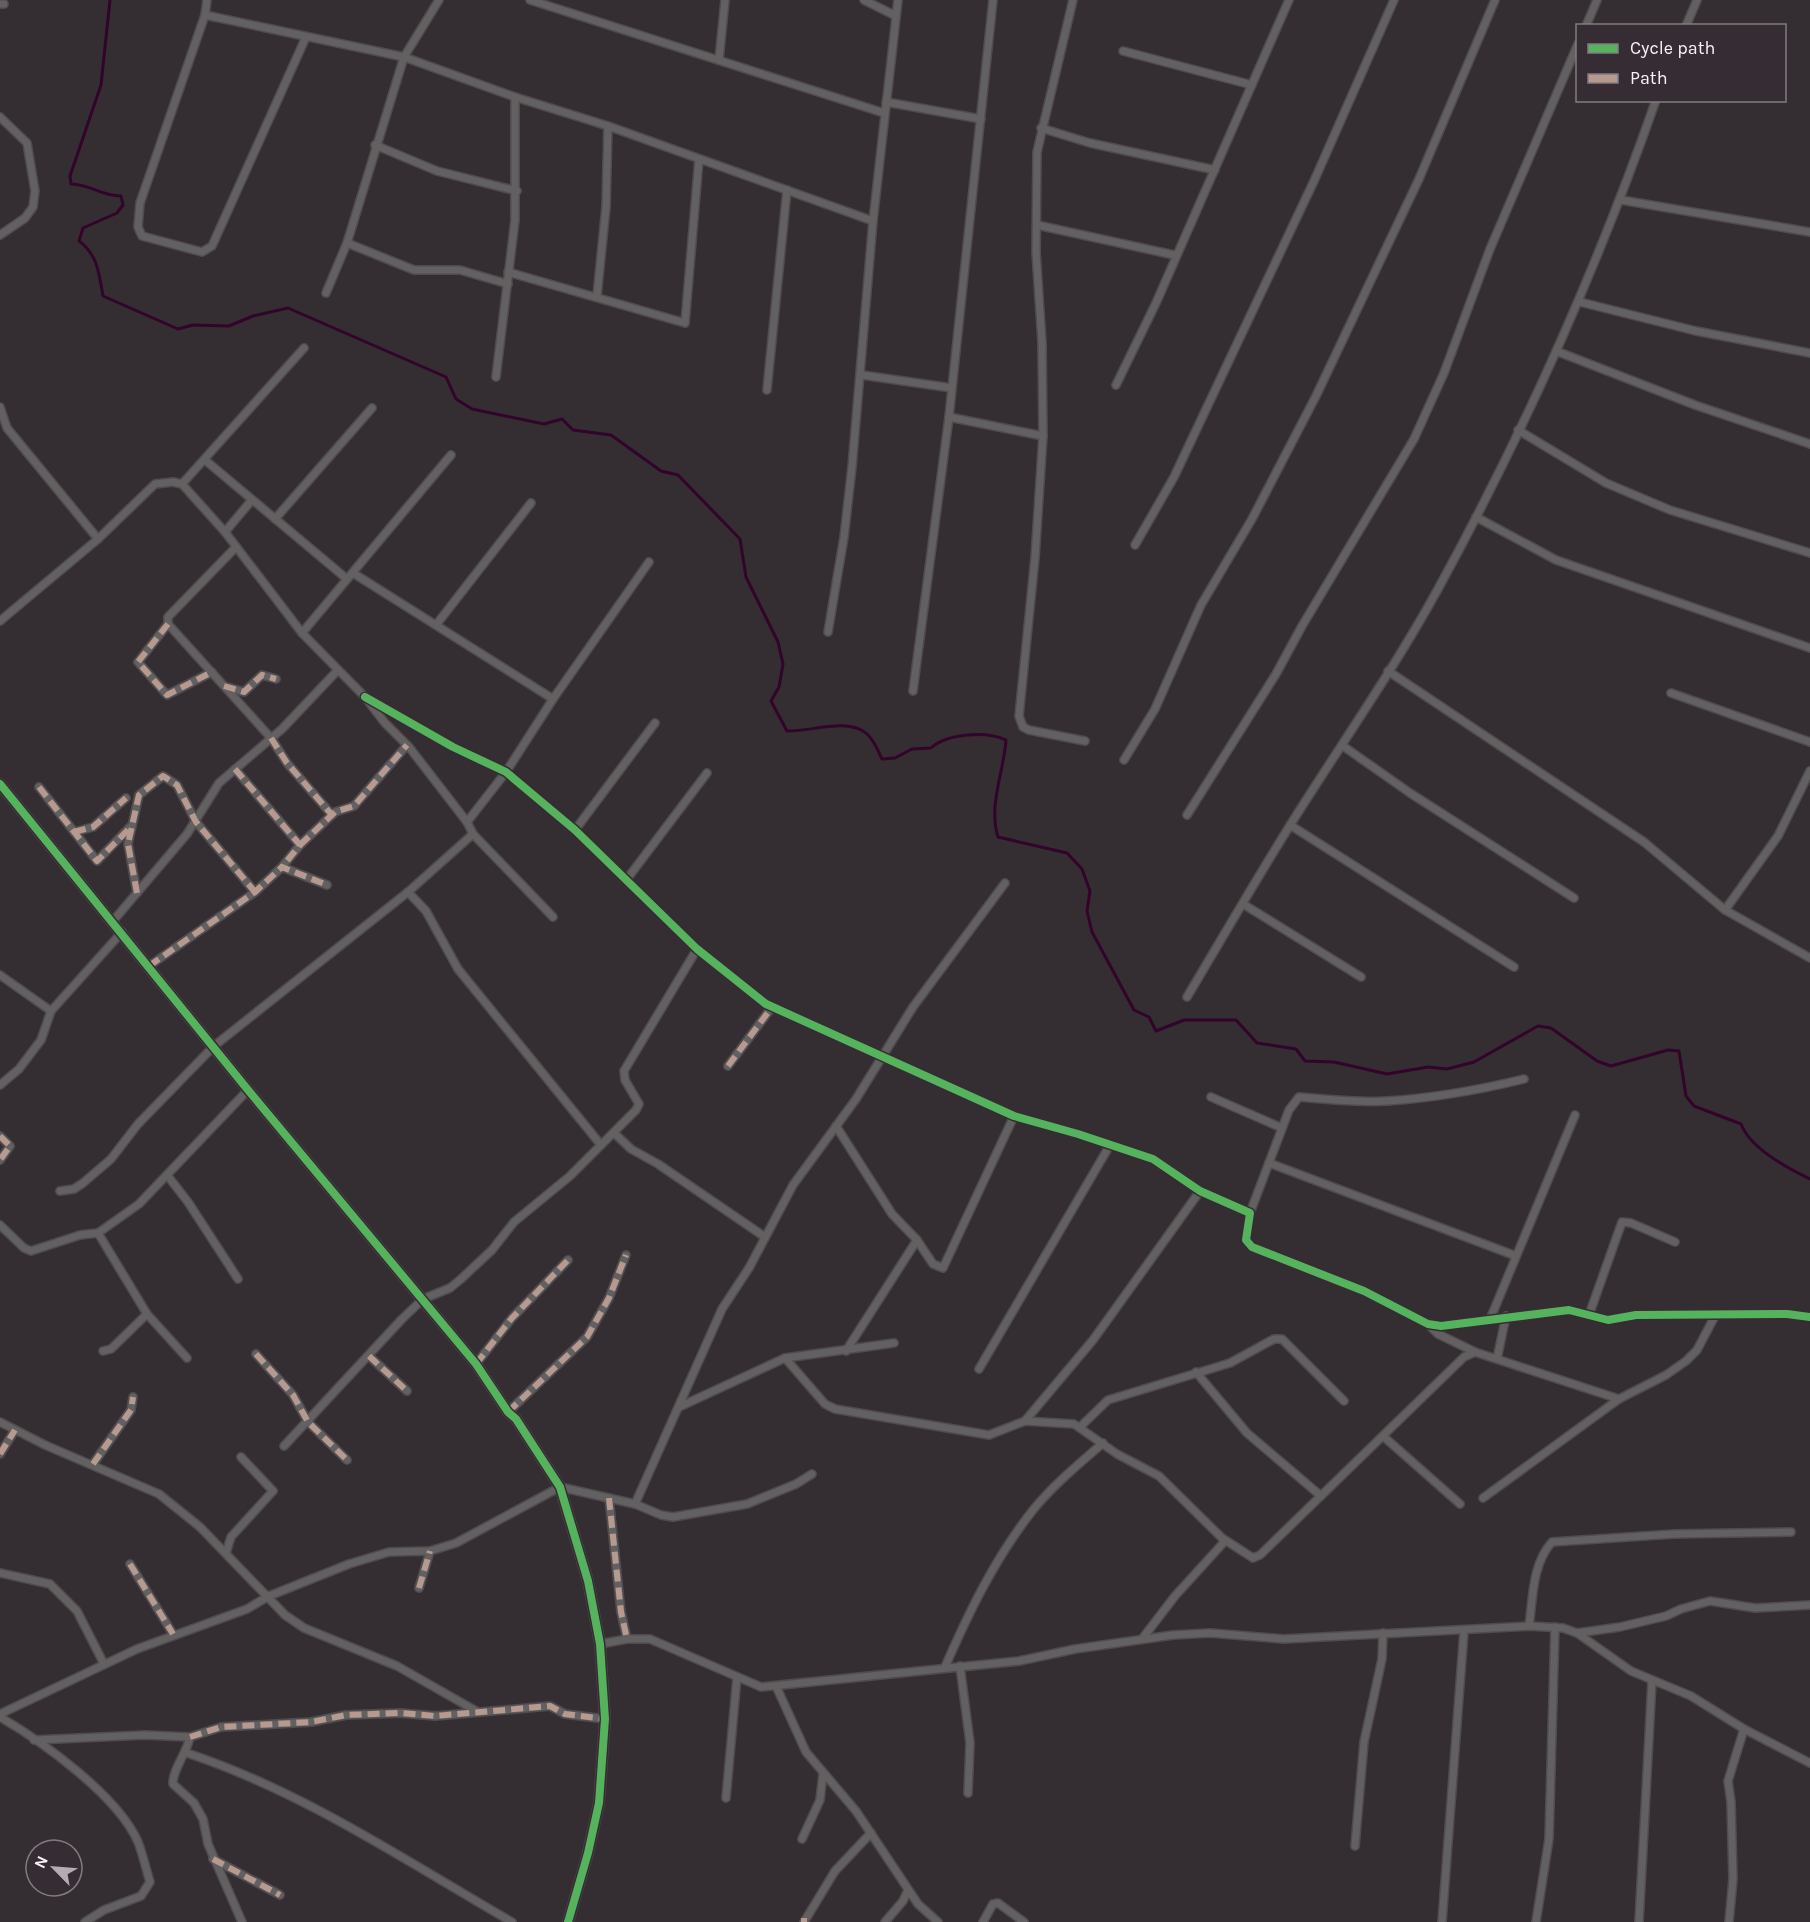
<svg xmlns="http://www.w3.org/2000/svg" width="1810" height="1922" font-family="Karla,sans-serif">
<rect width="100%" height="100%" fill="#342e32"/>
<g fill="none" stroke-linecap="round" stroke-linejoin="round">
<path stroke="#33042b" stroke-width="3" d="M110 0 101 85 70 176 71 184C93 185 100 196 121 196L123 205 117 213 83 228 79 241C98 255 99 274 103 296L178 329 193 325 229 326 253 316 288 308 446 377 456 399 472 409 544 424 562 419 573 430 611 435 661 471 678 475 740 539 746 577 778 642 783 664 779 687 771 701 787 731C810 732 848 717 867 734 874 740 878 751 882 759L895 758 912 749 931 748C947 733 987 731 1006 740 1004 771 988 806 998 837L1067 853 1082 869 1090 891 1087 911 1092 932 1134 1010 1149 1017 1156 1031 1184 1020H1236L1257 1043 1296 1049 1305 1061 1334 1062 1387 1074 1428 1067 1447 1069 1474 1062 1538 1026 1551 1028 1597 1061 1611 1066 1668 1050 1679 1051 1686 1096 1694 1106 1741 1124C1750 1148 1787 1168 1810 1179"/>
<defs>
<g id="minor">
<path d="M207 0 205 15 140 203 138 227 142 236 202 252 212 246 306 37"/>
<path d="M530 0 884 113"/>
<path d="M864 0 894 15"/>
<path d="M1073 0 1037 152 1036 252 1042 342 1043 436 1035 558 1019 716 1023 727 1029 730 1085 741"/>
<path d="M0 4H4"/>
<path d="M205 15 404 57 515 97 608 126 873 221"/>
<path d="M1586 26 1597 0"/>
<path d="M1686 26 1697 0"/>
<path d="M1123 51 1252 85"/>
<path d="M719 60 725 0"/>
<path d="M886 102 981 119"/>
<path d="M0 117 27 143 35 191 33 207 25 218 0 235"/>
<path d="M1041 128 1090 143 1215 170"/>
<path d="M375 145 437 171 517 191"/>
<path d="M1621 200 1810 232"/>
<path d="M1037 225 1174 255"/>
<path d="M347 243 414 270H460L508 284"/>
<path d="M508 272 685 323 699 159"/>
<path d="M326 293 347 243 404 57 439 0"/>
<path d="M597 296 606 207 608 126"/>
<path d="M1580 302 1696 331 1810 353"/>
<path d="M1556 351 1695 405 1810 444"/>
<path d="M862 375 952 388"/>
<path d="M496 377 515 220V97"/>
<path d="M1116 385 1156 303 1289 0"/>
<path d="M767 390 787 190"/>
<path d="M0 407 7 428 98 539"/>
<path d="M949 417 1043 436"/>
<path d="M1518 430 1606 483 1670 510 1810 553"/>
<path d="M205 460 347 579"/>
<path d="M182 484 304 348"/>
<path d="M1476 517 1556 560 1810 648"/>
<path d="M275 519 372 408"/>
<path d="M225 532 251 501"/>
<path d="M1135 545 1174 477 1314 181 1394 0"/>
<path d="M236 547 168 617V624L271 738 287 763 332 815"/>
<path d="M353 573 553 699"/>
<path d="M0 621 98 539 155 484 173 482 182 484 225 532 302 633 365 697 385 723 409 747 467 822 473 834 553 917"/>
<path d="M168 624 138 662 167 695 212 672"/>
<path d="M436 625 531 503"/>
<path d="M828 632 844 537 852 467 873 221 898 0"/>
<path d="M302 633 451 455"/>
<path d="M1388 671 1644 842 1725 910 1810 958"/>
<path d="M227 687 244 692 262 675 276 679"/>
<path d="M913 691 949 417 993 0"/>
<path d="M1671 693 1810 742"/>
<path d="M365 697 453 747 506 772 575 830 697 949 766 1004 1014 1116 1078 1134 1153 1159 1200 1191 1250 1213 1246 1240 1252 1247 1364 1291 1428 1324 1441 1326 1569 1310 1608 1320 1636 1315 1787 1314 1810 1317"/>
<path d="M1343 746 1410 793 1574 898"/>
<path d="M1124 760 1155 709 1201 605 1252 519 1316 396 1419 179 1495 0"/>
<path d="M235 769 300 845 282 867"/>
<path d="M39 787 97 861 130 827"/>
<path d="M1187 815 1276 674 1302 626 1414 439 1444 373 1490 249 1578 44"/>
<path d="M467 822 506 772 553 699 649 562"/>
<path d="M1290 825 1514 967"/>
<path d="M575 830 655 723"/>
<path d="M74 832 93 827 126 798"/>
<path d="M300 845 335 812 354 806 407 745"/>
<path d="M627 879 707 773"/>
<path d="M408 892 426 911 458 969 601 1145"/>
<path d="M137 893 128 844 139 795 163 776 177 785 196 822 255 892"/>
<path d="M1243 904 1361 977"/>
<path d="M1725 910 1778 836 1810 771"/>
<path d="M113 921 187 834 219 783 282 729 337 671"/>
<path d="M149 966 255 892 282 867 327 885"/>
<path d="M0 975 51 1011"/>
<path d="M1187 997C1221 940 1254 883 1289 827 1339 747 1393 671 1438 589 1524 432 1597 269 1656 100"/>
<path d="M728 1066 772 1007"/>
<path d="M0 1085 19 1069 41 1040 51 1011 122 932"/>
<path d="M1211 1097 1282 1128"/>
<path d="M836 1126 892 1214 917 1240 933 1264 943 1268 1014 1116"/>
<path d="M614 1133 631 1149 658 1164 765 1237"/>
<path d="M0 1136 10 1146 0 1160"/>
<path d="M1269 1163 1516 1256"/>
<path d="M167 1175 188 1202 238 1279"/>
<path d="M60 1191 74 1189 83 1183 111 1159 138 1124 214 1046 408 892 473 834"/>
<path d="M1250 1213 1289 1110 1299 1097C1328 1099 1359 1103 1387 1101 1434 1098 1479 1090 1524 1079"/>
<path d="M0 1225 24 1248 31 1251 80 1235 98 1233 139 1204 248 1090"/>
<path d="M98 1233 147 1314 187 1358"/>
<path d="M1589 1315 1622 1222 1631 1223 1675 1242"/>
<path d="M1491 1317 1575 1115"/>
<path d="M1428 1324 1438 1334 1475 1352"/>
<path d="M103 1351 111 1349 147 1314"/>
<path d="M846 1351 917 1240"/>
<path d="M256 1354 293 1395 308 1422 347 1460"/>
<path d="M369 1356 407 1391"/>
<path d="M785 1358 825 1404 835 1409 989 1435 1025 1421 1074 1424 1117 1454 1159 1476 1222 1538 1253 1558 1260 1555 1464 1357 1475 1352 1619 1399"/>
<path d="M1497 1359 1506 1316"/>
<path d="M476 1364 512 1318 568 1260"/>
<path d="M979 1369 1110 1145"/>
<path d="M1196 1372 1247 1433 1321 1496"/>
<path d="M679 1407 785 1358 894 1343"/>
<path d="M508 1412 587 1337 609 1298 626 1255"/>
<path d="M1025 1421 1093 1340 1200 1191"/>
<path d="M0 1422 45 1445 159 1494 200 1527 285 1615 304 1628 397 1666 478 1712"/>
<path d="M1080 1427 1108 1400 1230 1363 1274 1339H1282L1344 1401"/>
<path d="M1383 1436 1460 1504"/>
<path d="M284 1446 402 1319 423 1299 450 1288 461 1279 492 1250 514 1222 570 1176 636 1110 639 1104 625 1080 624 1071 697 949"/>
<path d="M0 1454 15 1430"/>
<path d="M93 1464 131 1410 133 1397"/>
<path d="M609 1498 621 1612 627 1639"/>
<path d="M1483 1498 1619 1399 1666 1375 1686 1361 1697 1350 1716 1314"/>
<path d="M635 1504 722 1309 749 1268 793 1185 856 1099 913 1007 1005 883"/>
<path d="M226 1553 231 1537 273 1491 241 1457"/>
<path d="M130 1564 173 1634"/>
<path d="M0 1573 50 1584 77 1611 104 1664"/>
<path d="M419 1588 430 1551"/>
<path d="M1529 1626C1533 1598 1532 1564 1552 1542L1674 1534 1791 1532"/>
<path d="M1577 1633 1620 1627 1666 1616 1681 1609 1710 1601 1755 1608 1810 1605"/>
<path d="M1142 1639 1175 1596 1225 1541"/>
<path d="M600 1644 627 1639H650L761 1687 1019 1661 1075 1649 1173 1635 1210 1633 1284 1639 1529 1626 1563 1628 1577 1633 1631 1671 1691 1696 1744 1729 1810 1763"/>
<path d="M960 1666 970 1743 968 1793"/>
<path d="M945 1667C969 1612 995 1558 1033 1510 1053 1485 1079 1464 1103 1443"/>
<path d="M776 1686 806 1752 856 1811 918 1904 938 1922"/>
<path d="M0 1714 137 1649 247 1609 269 1596 349 1564 389 1552 430 1551 456 1543 560 1487 635 1504 661 1515 673 1517 747 1504 796 1484 812 1474"/>
<path d="M0 1717C43 1742 118 1796 138 1842 143 1855 146 1869 150 1882L141 1896 104 1910 85 1922"/>
<path d="M190 1737 221 1727 311 1722 346 1715 400 1713 435 1716 550 1706 565 1714 605 1719"/>
<path d="M34 1740 145 1735 190 1737C187 1753 172 1770 173 1784L194 1803 203 1819 208 1844 242 1922"/>
<path d="M187 1753C304 1792 406 1861 512 1922"/>
<path d="M726 1798 737 1677"/>
<path d="M802 1839 820 1800 823 1774"/>
<path d="M1355 1846 1364 1742 1382 1659 1383 1633"/>
<path d="M213 1859 280 1895"/>
<path d="M804 1922 835 1871 871 1833"/>
<path d="M885 1922 903 1901 908 1890"/>
<path d="M983 1922 993 1904 998 1903 1024 1922"/>
<path d="M1442 1922 1464 1631"/>
<path d="M1536 1922 1549 1839 1555 1627"/>
<path d="M1639 1922 1652 1681"/>
<path d="M1729 1922 1733 1879 1731 1802 1728 1781 1744 1729"/>
</g>
<path id="tertiary" d="M0 784 248 1090 476 1364 508 1412 516 1419 560 1487 588 1581 600 1644 605 1719 599 1803 588 1853 568 1922"/>
</defs>
<use href="#minor" stroke="#504b4f" stroke-width="10"/>
<use href="#tertiary" stroke="#504b4f" stroke-width="12"/>
<use href="#minor" stroke="#636062" stroke-width="7"/>
<use href="#tertiary" stroke="#636062" stroke-width="9"/>
<g stroke="#b69a8f" stroke-width="6" stroke-dasharray="12 6" stroke-linecap="butt">
<path d="M168 624 138 662 167 695 212 672"/>
<path d="M224 686 244 692 262 675 276 679"/>
<path d="M271 738 287 763 332 815"/>
<path d="M235 769 300 845 282 867"/>
<path d="M39 787 97 861 132 826"/>
<path d="M74 832 93 827 126 798"/>
<path d="M300 845 335 812 354 806 407 745"/>
<path d="M137 893 128 844 139 795 163 776 177 785 196 822 255 892"/>
<path d="M149 966 255 892 282 867 327 885"/>
<path d="M728 1066 772 1007"/>
<path d="M0 1136 10 1146 0 1160"/>
<path d="M256 1354 293 1395 308 1422 347 1460"/>
<path d="M369 1356 407 1391"/>
<path d="M476 1364 512 1318 568 1260"/>
<path d="M508 1412 587 1337 609 1298 626 1255"/>
<path d="M0 1454 15 1430"/>
<path d="M93 1464 131 1410 133 1397"/>
<path d="M609 1498 621 1612 627 1639"/>
<path d="M130 1564 173 1634"/>
<path d="M419 1588 430 1551"/>
<path d="M190 1737 221 1727 311 1722 346 1715 400 1713 435 1716 550 1706 565 1714 605 1719"/>
<path d="M213 1859 280 1895"/>
<path d="M804 1922V1918"/>
</g>
<defs>
<g id="cycleway">
<path d="M365 697 453 747 506 772 575 830 697 949 766 1004 1014 1116 1078 1134 1153 1159 1200 1191 1250 1213 1246 1240 1252 1247 1364 1291 1428 1324 1441 1326 1569 1310 1608 1320 1636 1315 1787 1314 1810 1317"/>
<path d="M0 784 248 1090 476 1364 508 1412 516 1419 560 1487 588 1581 600 1644 605 1719 599 1803 588 1853 568 1922"/>
</g>
</defs>
<use href="#cycleway" stroke="#362c33" stroke-width="11"/>
<use href="#cycleway" stroke="#56b35d" stroke-width="8"/>
</g>
<rect x="1576" y="24" width="210" height="78" fill="#362c33" stroke="#847b81" stroke-width="1.5"/>
<rect x="1588" y="44" width="30" height="9" fill="#56b35d" stroke="#847b81" stroke-width="1.5"/>
<text x="1630" y="54" font-size="18" fill="#f8f1f6">Cycle path</text>
<rect x="1588" y="74" width="30" height="9" fill="#b69a8f" stroke="#847b81" stroke-width="1.5"/>
<text x="1630" y="84" font-size="18" fill="#f8f1f6">Path</text>
<g transform="translate(54 1868) rotate(295)"><circle r="28" fill="#362c33" stroke="#847b81" stroke-width="1.5"/>
<path d="M0-4.5L10 22L0 15L-10 22Z" fill="#b3adb1"/>
<text y="-9" font-size="16" font-weight="bold" text-anchor="middle" fill="#f8f1f6">N</text>
</g>
</svg>
